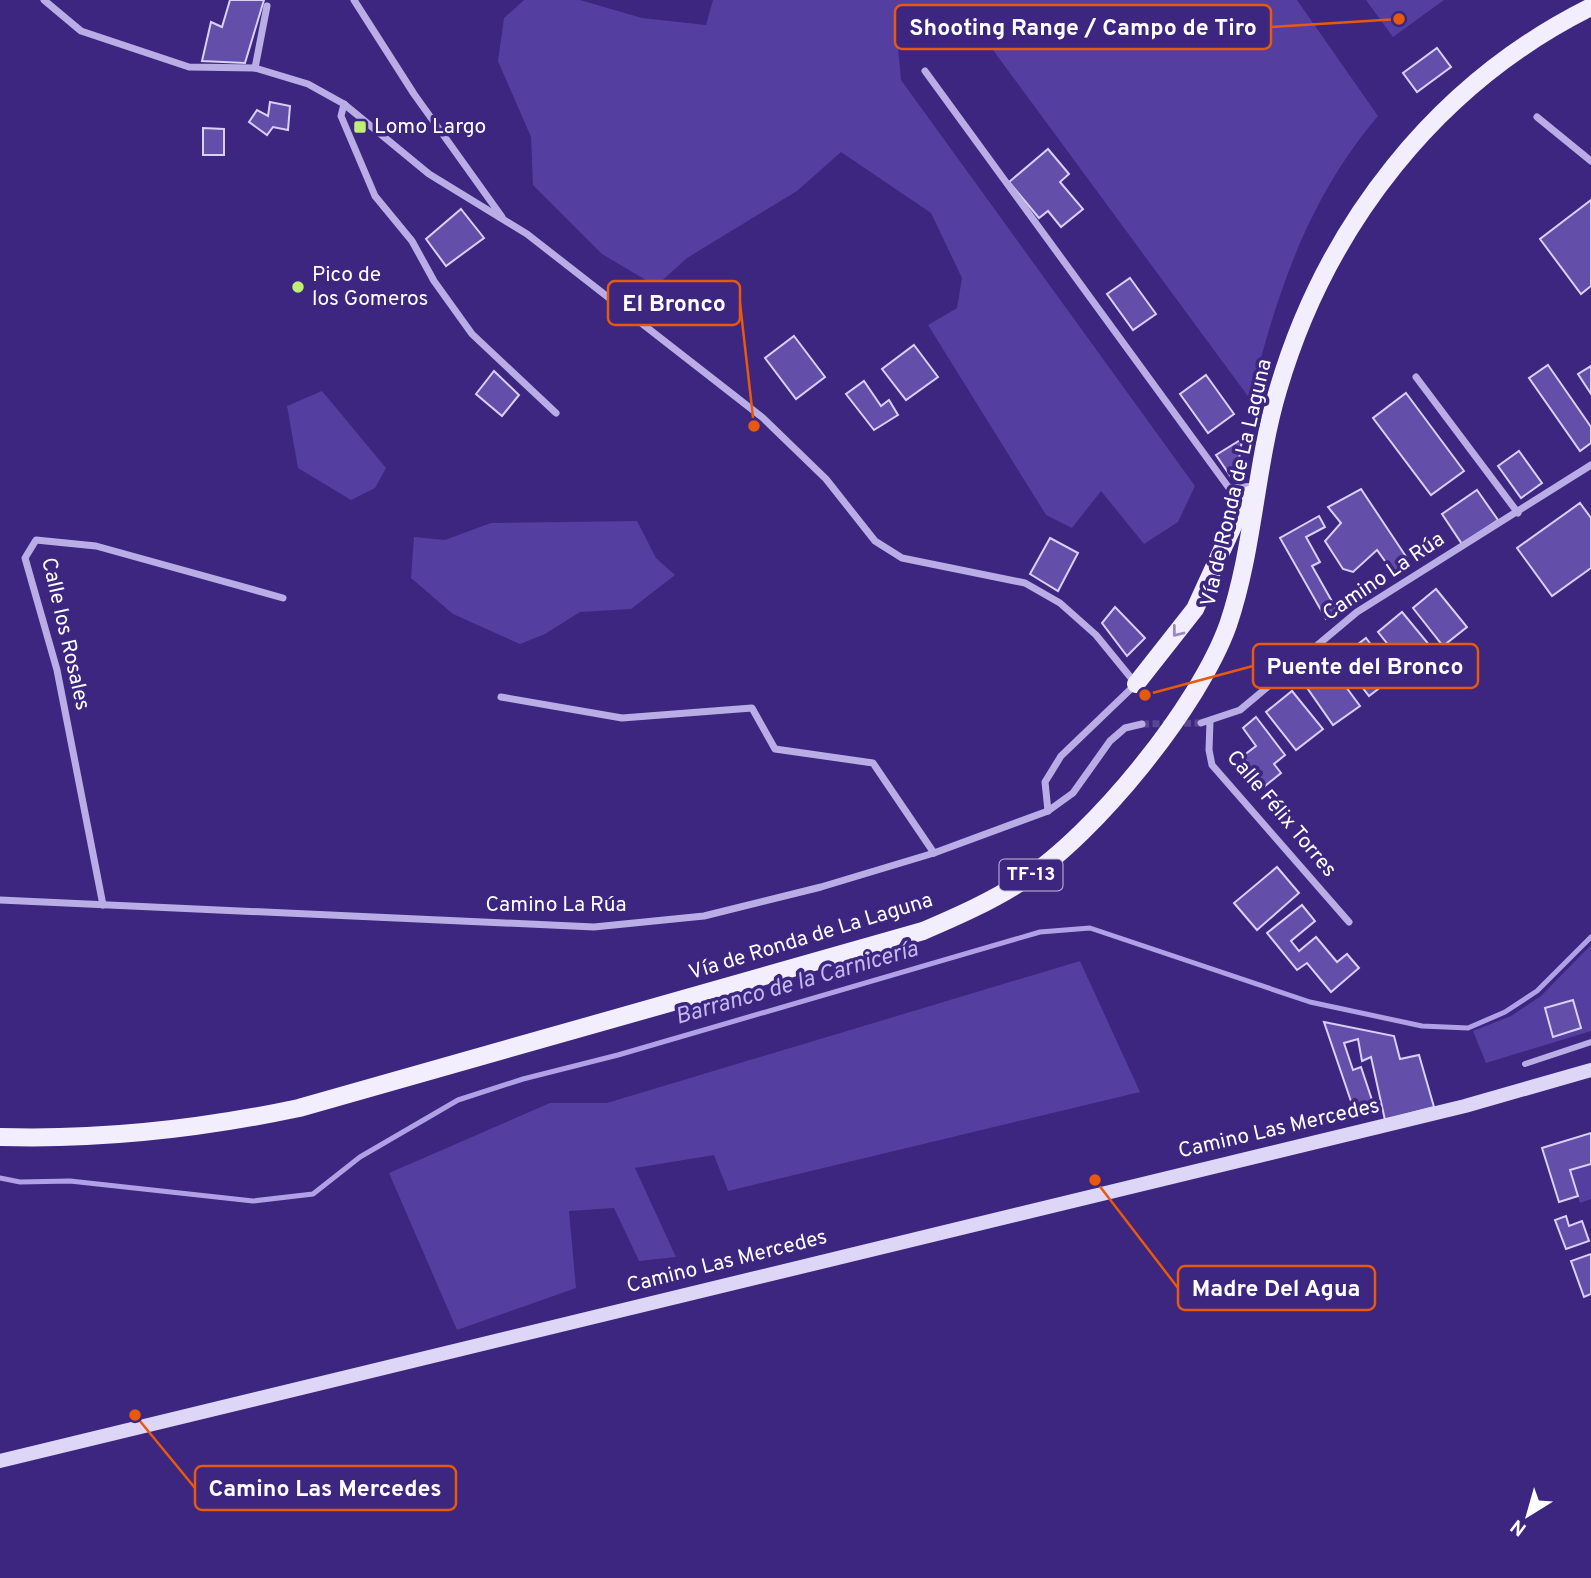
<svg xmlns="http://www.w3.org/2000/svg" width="1591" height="1578" font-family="Overpass,sans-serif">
<rect width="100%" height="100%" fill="#3c2680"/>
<g fill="#543e9f">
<path d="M524 0H580L642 18 706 25 713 0H1297L1378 116C1307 200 1277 293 1250 399L959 4 897 37 901 80 1195 486 1178 522 1144 544 1101 491 1072 528 1046 515 928 325 957 308 962 278 931 213 841 152 797 191 687 258 656 286 602 254 533 185 531 137 498 61 504 18Z"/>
<path d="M1366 0H1444L1393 37Z"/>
<path d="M322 391 386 468 375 488 351 500 298 468 287 406Z"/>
<path d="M637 521 656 558 675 575 631 609 580 612 545 634 520 644 453 614 411 578 414 537 445 540 491 523Z"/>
<path d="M1591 945V1031L1486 1063 1473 1031 1511 1016 1541 996Z"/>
<path d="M1080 961 1140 1092 728 1191 714 1155 635 1168 676 1257 639 1261 614 1208 569 1211 576 1288 457 1330 389 1173 550 1103H607Z"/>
<path d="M1591 1164V1199L1580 1203 1570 1170Z"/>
</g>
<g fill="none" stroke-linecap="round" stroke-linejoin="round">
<path stroke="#b0a1e7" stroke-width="5" d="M0 1178 20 1182 70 1181 253 1201 313 1194 360 1157 458 1100 523 1079 618 1055 1040 932 1090 928 1310 1002 1422 1026 1468 1028 1505 1012 1537 991 1591 937"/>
</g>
<g fill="#634ea9" stroke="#d8d0f5" stroke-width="2">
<path d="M230 0H264L245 63 202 61 211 22 222 27Z"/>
<path d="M1437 48 1451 67 1417 92 1403 73Z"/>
<path d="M270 102 290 106 288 130 273 127 267 135 249 122 257 110 268 116Z"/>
<path d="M203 128 224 129V155H203Z"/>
<path d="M1048 149 1069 174 1060 182 1083 209 1061 227 1048 211 1039 218 1009 182Z"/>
<path d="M1591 200V286L1581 294 1540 239Z"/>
<path d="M461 209 484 238 446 266 426 239Z"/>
<path d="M1130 278 1156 314 1133 330 1107 294Z"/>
<path d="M794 336 825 377 796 399 765 358Z"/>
<path d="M914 345 938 377 906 400 882 369Z"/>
<path d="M1548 365 1591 427V443L1580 451 1529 378Z"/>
<path d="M1591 366V394L1578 374Z"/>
<path d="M494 371 519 395 502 416 476 394Z"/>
<path d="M1206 375 1234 414 1208 433 1180 394Z"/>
<path d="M864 381 881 406 889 400 898 415 874 430 846 394Z"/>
<path d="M1406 393 1464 471 1431 495 1373 418Z"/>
<path d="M1242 439 1237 475 1231 477 1216 455Z"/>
<path d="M1519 451 1542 483 1521 498 1498 466Z"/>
<path d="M1361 489 1409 561 1395 575 1377 550 1353 572 1343 569 1325 541 1341 523 1328 507Z"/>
<path d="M1477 490 1498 520 1462 544 1442 514Z"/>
<path d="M1580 503 1591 518V568L1552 596 1517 548Z"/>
<path d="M1319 516 1325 527 1306 537 1320 562 1312 566 1338 612 1326 619 1280 538Z"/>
<path d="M1050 538 1078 553 1058 591 1030 574Z"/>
<path d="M1436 589 1467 627 1443 646 1413 608Z"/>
<path d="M1115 607 1145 638 1127 656 1102 623Z"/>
<path d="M1402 612 1431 647 1406 667 1378 632Z"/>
<path d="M1366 638 1395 676 1369 696 1340 658Z"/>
<path d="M1329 664 1360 706 1333 725 1303 682Z"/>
<path d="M1292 691 1323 729 1296 750 1266 712Z"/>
<path d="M1256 717 1285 755 1274 764 1281 773 1265 786 1243 756 1256 746 1243 728Z"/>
<path d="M1277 867 1299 893 1257 930 1234 903Z"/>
<path d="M1302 905 1315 921 1291 941 1299 951 1316 937 1337 962 1347 954 1359 968 1331 992 1307 963 1297 970 1267 933Z"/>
<path d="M1573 1000 1581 1028 1553 1037 1545 1008Z"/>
<path d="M1324 1022 1394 1036 1400 1059 1419 1055 1434 1107 1385 1120 1371 1057 1362 1061 1358 1039 1344 1043 1353 1070 1361 1067 1373 1103 1354 1110Z"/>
<path d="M1591 1133V1164L1570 1170 1578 1196 1559 1202 1542 1148Z"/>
<path d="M1566 1216 1569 1226 1582 1221 1589 1241 1566 1249 1555 1220Z"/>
<path d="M1591 1254V1294L1584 1297 1571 1261Z"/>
</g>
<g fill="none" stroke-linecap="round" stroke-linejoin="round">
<path stroke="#594793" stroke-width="7" stroke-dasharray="7 3.5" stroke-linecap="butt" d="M1142 724 1201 723"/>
<path stroke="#baade6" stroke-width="6" d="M1525 1064 1591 1042"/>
<g stroke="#baade6" stroke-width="7">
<path d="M44 0 81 31 189 67 255 68 308 84 344 104 429 174 527 234 763 418 826 479 875 541 902 558 1025 583 1060 603 1096 635 1136 684 1061 756 1045 782 1048 811"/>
<path d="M354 0 414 94 502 217"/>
<path d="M255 68 267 6"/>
<path d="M925 71 1229 488 1255 486"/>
<path d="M344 104 341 116 375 196 412 241 434 281 472 334 556 413"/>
<path d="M1537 117 1591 161"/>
<path d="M1416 377 1518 513"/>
<path d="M501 697 622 718 752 708 775 749 873 763 934 853"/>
<path d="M1210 721 1209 750 1212 765 1349 922"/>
<path d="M1201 723 1240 710 1357 612 1591 465"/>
<path d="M0 900 594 927 704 916 821 887 934 853 1048 811 1073 793 1110 741 1125 728 1142 724"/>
<path d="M103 905 57 670 25 558 36 540 96 546 283 598"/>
</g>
<path stroke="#ded6f6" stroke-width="14" d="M0 1461 1465 1106 1591 1070"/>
<g stroke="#f2eefd" stroke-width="18">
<path d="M1136 684 1195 609 1233 526 1250 495"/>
<path d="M0 1137C101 1140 200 1129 299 1108L923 931C958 916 992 901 1024 880 1096 833 1199 706 1228 625 1254 549 1255 467 1278 390 1326 226 1436 84 1591 7"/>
</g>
</g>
<defs><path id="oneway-chevron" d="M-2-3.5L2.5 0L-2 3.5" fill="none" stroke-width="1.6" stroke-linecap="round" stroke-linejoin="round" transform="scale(1.75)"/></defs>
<use stroke="#978abe" href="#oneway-chevron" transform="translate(1177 632) rotate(128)"/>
<g fill="#bfef72" stroke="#3c2680" stroke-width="2.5">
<rect x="353" y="120" width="14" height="14" rx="3.5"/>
<circle cx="298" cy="287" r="7"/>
</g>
<g text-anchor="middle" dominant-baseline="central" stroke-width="7" stroke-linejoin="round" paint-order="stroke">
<rect fill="#3c2680" stroke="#c4bed9" stroke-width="2" x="999.5" y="859.5" width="63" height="31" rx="5"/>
<g font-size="19" font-weight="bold" fill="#fff">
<text x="1031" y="875">TF-13</text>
</g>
<g font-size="21" fill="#fff" stroke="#3c2680" text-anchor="start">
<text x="374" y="127">Lomo Largo</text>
<text x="312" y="275">Pico de<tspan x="312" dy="24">los Gomeros</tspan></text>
</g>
<g font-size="21" fill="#fff" stroke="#3c2680">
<text transform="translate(1237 483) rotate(-77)">Vía de Ronda de La Laguna</text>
<text transform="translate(1384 577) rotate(-34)">Camino La Rúa</text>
<text transform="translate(65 634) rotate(77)">Calle los Rosales</text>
<text transform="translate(1281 814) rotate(50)">Calle Félix Torres</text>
<text x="556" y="905">Camino La Rúa</text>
<text transform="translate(811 937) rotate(-17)">Vía de Ronda de La Laguna</text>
<text transform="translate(1279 1129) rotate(-13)">Camino Las Mercedes</text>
<text transform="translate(727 1262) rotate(-14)">Camino Las Mercedes</text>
</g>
<g font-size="23" font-style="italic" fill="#c4b8ee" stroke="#3c2680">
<text transform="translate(797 984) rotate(-16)">Barranco de la Carnicería</text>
</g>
</g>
<path fill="none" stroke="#e8590c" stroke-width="2.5" d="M1399 19L1271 27M754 426L740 303M1145 695L1253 666M1095 1180L1178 1288M135 1415L195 1488"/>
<g fill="#e8590c" stroke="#3c2680" stroke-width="2.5">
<circle cx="1399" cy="19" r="7"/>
<circle cx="754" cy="426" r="7"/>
<circle cx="1145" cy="695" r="7"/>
<circle cx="1095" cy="1180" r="7"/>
<circle cx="135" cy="1415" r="7"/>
</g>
<g fill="#3c2680" stroke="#e8590c" stroke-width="2.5">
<rect x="895" y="5" width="376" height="44" rx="7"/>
<rect x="608" y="281" width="132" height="44" rx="7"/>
<rect x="1253" y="644" width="225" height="44" rx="7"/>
<rect x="1178" y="1266" width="197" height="44" rx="7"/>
<rect x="195" y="1466" width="261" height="44" rx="7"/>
</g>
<g font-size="23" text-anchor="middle" font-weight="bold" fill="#fff">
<text x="1083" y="35">Shooting Range / Campo de Tiro</text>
<text x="674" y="311">El Bronco</text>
<text x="1365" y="674">Puente del Bronco</text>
<text x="1276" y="1296">Madre Del Agua</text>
<text x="325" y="1496">Camino Las Mercedes</text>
</g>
<g transform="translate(1528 1515) rotate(217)" stroke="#3c2680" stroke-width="5" paint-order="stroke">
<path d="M0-5L12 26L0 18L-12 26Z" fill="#ffffff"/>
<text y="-10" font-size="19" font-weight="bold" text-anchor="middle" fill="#ffffff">N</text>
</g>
</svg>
